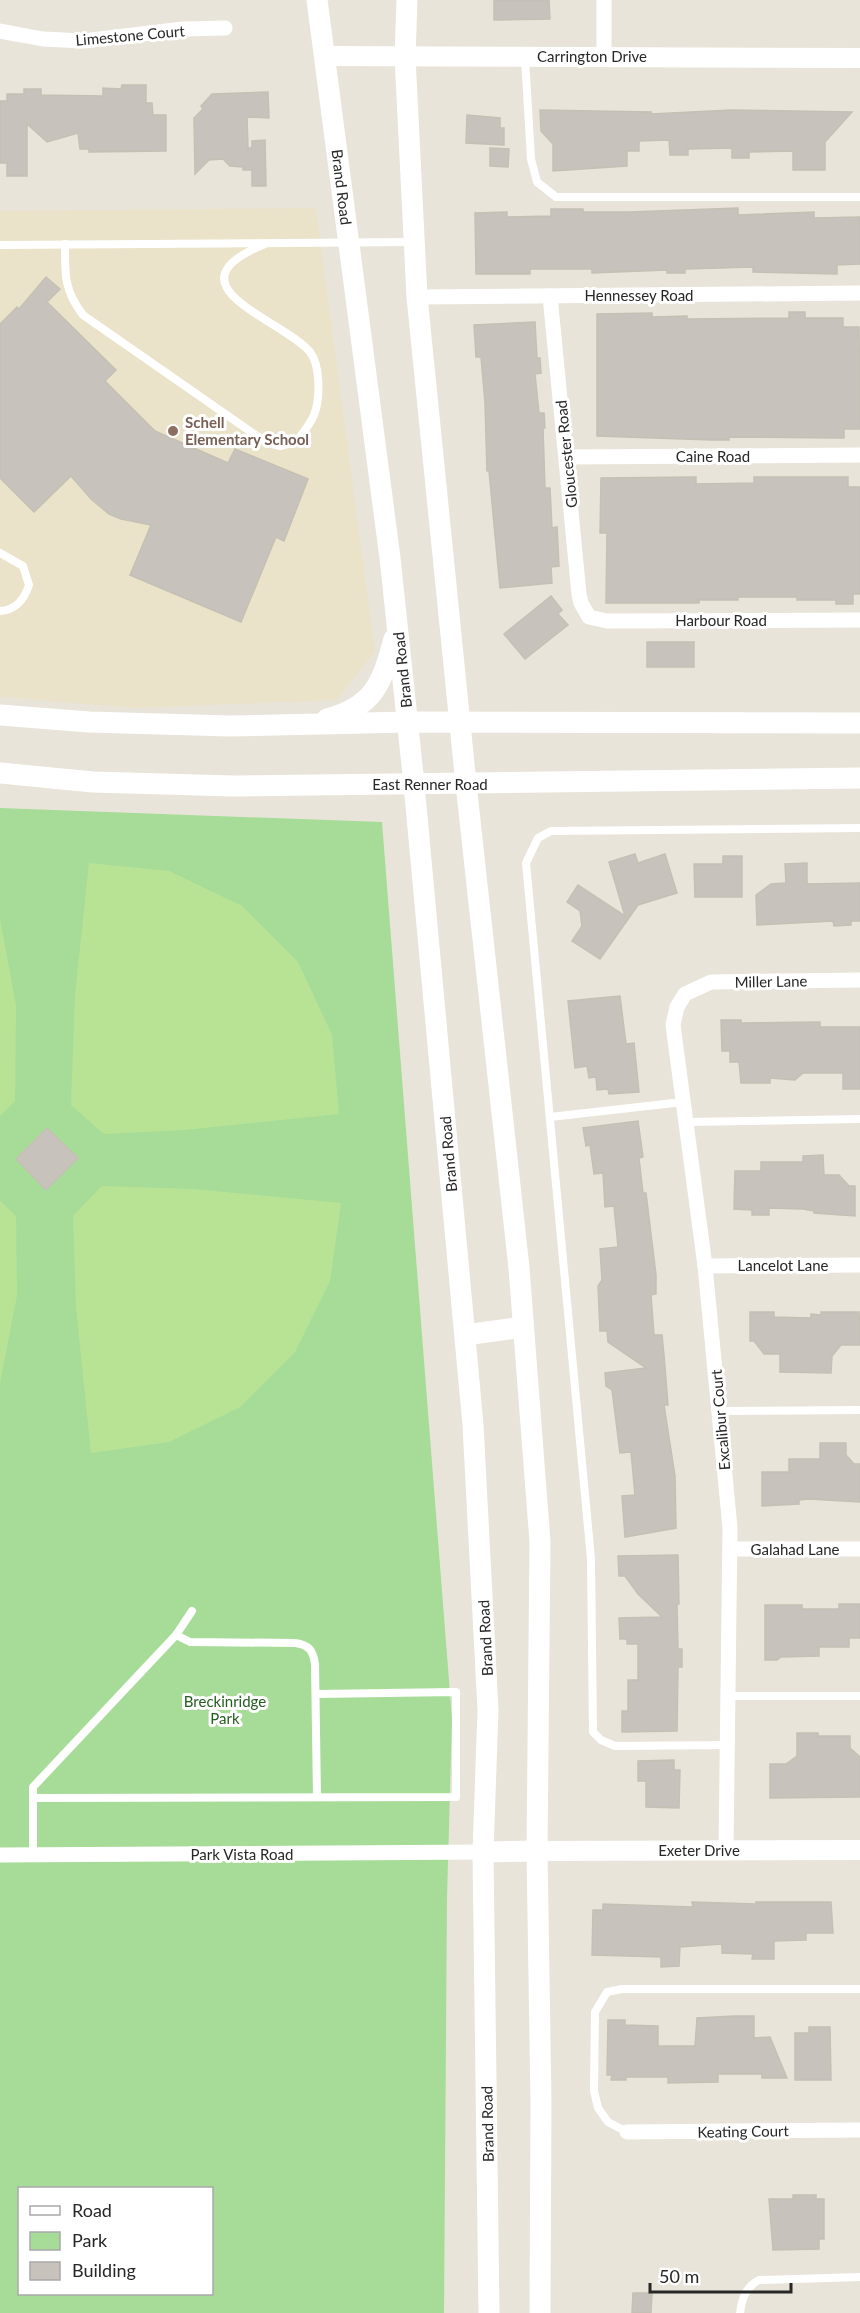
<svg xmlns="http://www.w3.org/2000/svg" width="860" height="2313" font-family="Lato,sans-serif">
<rect width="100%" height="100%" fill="#e9e4d9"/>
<path fill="#eae3c9" d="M316 208 375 651 337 700 135 708 0 697V211Z"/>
<path fill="#a7dc98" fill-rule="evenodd" d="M0 808 382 822 452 1719 447 1899 444 2313H0ZM20 2188H212V2294H20Z"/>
<g fill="#b8e395">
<path d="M89 863 169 871 242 906 298 962 332 1035 339 1114 184 1130 104 1134 71 1105 75 995Z"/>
<path d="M0 919 16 1005 15 1101 0 1116Z"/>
<path d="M102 1186 193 1189 341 1203 330 1281 295 1352 240 1407 169 1442 91 1453 76 1307 73 1216Z"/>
<path d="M0 1201 16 1216 17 1295 0 1384Z"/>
</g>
<g fill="#c7c3bc" stroke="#c4c0b3" stroke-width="1.5">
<path d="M494 0H549L550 19 494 20Z"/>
<path d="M122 85H146V103H152L153 115H166V151L89 152V149H80L78 133 47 142 27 124V176H7V163H0V101H7V94H24V89H41V95L103 96V88L121 89Z"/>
<path d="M268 92 269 118 247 117 248 148H252V141L265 140 266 186H252V170H243V167L230 166 223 159 209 160 195 174 194 118 203 109 201 106 212 94Z"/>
<path d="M540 110 651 112V114L731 110 852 112 825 142V170H793V151L749 152V158H732V148L688 149V155H670L669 140 639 141V151H627V166L553 171V144L541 131Z"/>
<path d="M467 115 500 118V128H504V145L466 143Z"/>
<path d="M490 148 509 149 508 167 490 166Z"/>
<path d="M738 208V215L814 212V218L860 217V264L837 265V274L753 272V267L685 269V273H667V270L592 273V269H530V274H476L475 213 507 212V217L551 216V209H583V212H629Z"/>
<path d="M46 277 60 289 47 302 116 370 105 381 155 431 228 463 235 449 308 479 284 541 276 537 241 622 130 575 151 525 121 519 109 514 91 499 71 476 34 512 0 478V324L17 307 19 309Z"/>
<path d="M789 312H805V318H843V327H859L860 429H844V438L729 437V440H712L597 436V314L652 313V317L687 316V319L789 318Z"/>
<path d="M535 322 537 358H540L541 373 535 374 539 413H544L545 428H543L545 488H550L552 528 557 527 559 566 551 567 552 583 500 588 489 471H487L485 403 481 357H476L474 325Z"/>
<path d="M696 477V484L754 483V477H848V487H860V594H853V604H836V600H797V597H738V600H699V603H606L607 533H600L601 478Z"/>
<path d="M551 596 562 610 558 614 568 625 525 659 504 634Z"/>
<rect x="647" y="642" width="47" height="25"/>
<path d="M635 854 638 863 665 854 677 893 638 905 600 959 572 941 582 926 580 911 567 902 578 885 625 916 609 862Z"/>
<path d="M723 856H742V897H695L694 864H723Z"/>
<path d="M807 863V884L860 883V921H851V925L834 926 833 921 757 925 756 895 771 884 786 883 785 864Z"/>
<path d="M620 996 626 1044 634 1043 639 1092 609 1094 608 1089 597 1090 596 1077 589 1078 587 1066 575 1068 568 1001Z"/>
<path d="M721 1020H741V1023L820 1022V1027H860V1089H843V1073H803L795 1080 770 1078V1083H741L739 1062H730V1051H722Z"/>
<path d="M638 1121 643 1157 639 1158 643 1193H646L656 1275V1294L651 1295 654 1335H662L664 1355 668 1405H664L675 1476 676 1528 625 1537 622 1496 635 1495 631 1452 620 1453 612 1390 606 1386 605 1373 646 1368 608 1342 607 1331H600L598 1286 602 1280 600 1249 618 1247 614 1206 605 1207 603 1173 594 1174 590 1145 586 1146 583 1128Z"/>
<path d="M47 1128 78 1158 46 1190 16 1159Z"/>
<path d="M823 1155 824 1175H839L849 1186H855V1216L814 1213V1211L803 1209 769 1208V1215H752V1210L734 1209 735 1171H761V1162H803V1156Z"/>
<path d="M750 1312H774V1317L811 1318V1314L821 1315V1312H859L860 1345H841L832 1356 831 1373 780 1372V1354H764L754 1341H750Z"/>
<path d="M820 1443H846V1455L854 1464H860V1502L809 1499 799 1500V1504L762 1506V1472H789V1459H820Z"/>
<path d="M678 1555 679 1604H677L678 1649H682V1667H678L677 1731 622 1732V1711H628V1680H638V1644H627V1639H620L619 1618 662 1617 638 1594 625 1576H619L618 1556Z"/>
<path d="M839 1604H860V1638H849V1647H819V1656L781 1657 777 1660H765V1605H802V1609H839Z"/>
<path d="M797 1733H818V1736H850V1748L860 1757V1797L770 1798V1764H786L797 1756Z"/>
<path d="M674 1760V1770H680L679 1808 646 1807V1781H638V1761Z"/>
<path d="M692 1902 756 1904V1902H831L833 1933H806V1940L774 1941V1959H752L753 1954 722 1953V1944L680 1947 679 1966 661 1967V1957L592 1955 593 1910H603V1904L693 1907Z"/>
<path d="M734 2016H754V2038L770 2037 787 2078H762V2074H718V2082L668 2083V2077H626V2080H611L612 2075H607L608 2020H625V2025L658 2026V2046H695L697 2018Z"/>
<path d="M809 2027H830L831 2080H795V2033H809Z"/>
<path d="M793 2195H816V2199H824V2239H819V2249L773 2250 769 2199H793Z"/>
<path d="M633 2293H652L651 2313H632Z"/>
</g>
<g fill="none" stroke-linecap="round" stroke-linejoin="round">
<g stroke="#fff" stroke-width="8">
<path d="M525 58 531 159 537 182 556 197H860"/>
<path d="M65 244C65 275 64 290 83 315L267 443 281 446 296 442C302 434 310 425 314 415 320 400 321 366 310 352 283 319 162 286 265 244"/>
<path d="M0 245 413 242"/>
<path d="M0 553 23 566 29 585C24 600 16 610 0 611"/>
<path d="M550 1117 683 1102"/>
<path d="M686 1122 860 1119"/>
<path d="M719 1411 860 1410"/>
<path d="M176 1635 190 1642 295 1643C309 1645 313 1650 315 1664L317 1797"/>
<path d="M728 1696H860"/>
<path d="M728 1745 615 1746 601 1740 593 1732 591 1559 526 863 538 838 551 831 860 828"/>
<path d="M33 1798 456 1797V1692L316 1694"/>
<path d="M33 1855V1787L176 1635 192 1611"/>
<path d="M627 2132 608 2122 598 2108 594 2091 595 2012 607 1992 622 1989H860"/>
<path d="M740 2313C742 2298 746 2287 759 2280L860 2277"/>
</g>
<g stroke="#fff" stroke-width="15">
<path d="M604 0V56"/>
<path d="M0 31 43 39 83 41 183 29 225 28"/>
<path d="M550 296 579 594 581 603 589 617 607 621 860 620"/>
<path d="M417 297 860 293"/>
<path d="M567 457 860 455"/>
<path d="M705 1266 860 1265"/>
<path d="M730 1549H860"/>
<path d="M726 1850 730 1528 705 1266 673 1025 677 1007 685 994 711 982 860 980"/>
<path d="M0 1855 483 1852"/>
<path d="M627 2132 860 2130"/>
</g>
<g stroke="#fff" stroke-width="20">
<path d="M325 56 860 58"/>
<path d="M537 1851 860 1850"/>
</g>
<g stroke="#fff" stroke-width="21">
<path d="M317 0 390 558 414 784 473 1425 488 1710 483 1852 489 2313"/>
<path d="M407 0 405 57 417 297 466 784 519 1268 540 1542 537 1851 541 2103 540 2313"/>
<path d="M0 715 89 722 230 726 408 722 860 723"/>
<path d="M327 719C374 707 382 683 394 639"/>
<path d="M0 773 93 782 233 786 860 778"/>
<path d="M465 1335 523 1327"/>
<path d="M483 1852 537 1851"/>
</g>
</g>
<circle fill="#8d6e63" stroke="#fff" stroke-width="2" cx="173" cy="431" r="6"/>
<g text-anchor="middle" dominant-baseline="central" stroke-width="6" stroke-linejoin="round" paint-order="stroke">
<g font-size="15" fill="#272727" stroke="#fff">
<text transform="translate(130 35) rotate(-5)">Limestone Court</text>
<text x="592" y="56">Carrington Drive</text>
<text transform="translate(342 187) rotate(83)">Brand Road</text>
<text x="639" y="295">Hennessey Road</text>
<text transform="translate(566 454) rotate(-96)">Gloucester Road</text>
<text x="713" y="456">Caine Road</text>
<text x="721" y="620">Harbour Road</text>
<text transform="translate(402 670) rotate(-96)">Brand Road</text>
<text x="430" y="784">East Renner Road</text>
<text transform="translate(771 981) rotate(-1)">Miller Lane</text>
<text transform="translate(448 1154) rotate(-95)">Brand Road</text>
<text x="783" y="1265">Lancelot Lane</text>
<text transform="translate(720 1420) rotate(-95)">Excalibur Court</text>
<text x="795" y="1549">Galahad Lane</text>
<text transform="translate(485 1638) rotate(-93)">Brand Road</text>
<text x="699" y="1850">Exeter Drive</text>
<text x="242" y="1854">Park Vista Road</text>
<text transform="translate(487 2124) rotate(-91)">Brand Road</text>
<text transform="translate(743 2131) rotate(-1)">Keating Court</text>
</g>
<g font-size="15" font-weight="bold" fill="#785e54" stroke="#fff" text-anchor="start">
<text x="185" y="422">Schell<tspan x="185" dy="17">Elementary School</tspan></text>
</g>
<g font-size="15" fill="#235d1e" stroke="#fff">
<text x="225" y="1701">Breckinridge<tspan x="225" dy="17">Park</tspan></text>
</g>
</g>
<rect x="18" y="2187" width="195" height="108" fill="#ffffff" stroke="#a9a9a9" stroke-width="1.5"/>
<rect x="30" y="2206" width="30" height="9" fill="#ffffff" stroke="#a9a9a9" stroke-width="1.5"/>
<text x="72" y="2217" font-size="18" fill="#272727">Road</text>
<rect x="30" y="2232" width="30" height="18" fill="#a7dc98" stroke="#a9a9a9" stroke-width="1.5"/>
<text x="72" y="2247" font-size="18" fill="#272727">Park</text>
<rect x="30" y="2262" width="30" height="18" fill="#c7c3bc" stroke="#a9a9a9" stroke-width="1.5"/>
<text x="72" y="2277" font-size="18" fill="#272727">Building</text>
<path d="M650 2283v9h141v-9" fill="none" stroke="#272727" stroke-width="3"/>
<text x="659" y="2283" font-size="18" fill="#272727" stroke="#ffffff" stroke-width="4.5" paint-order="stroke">50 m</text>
</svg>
